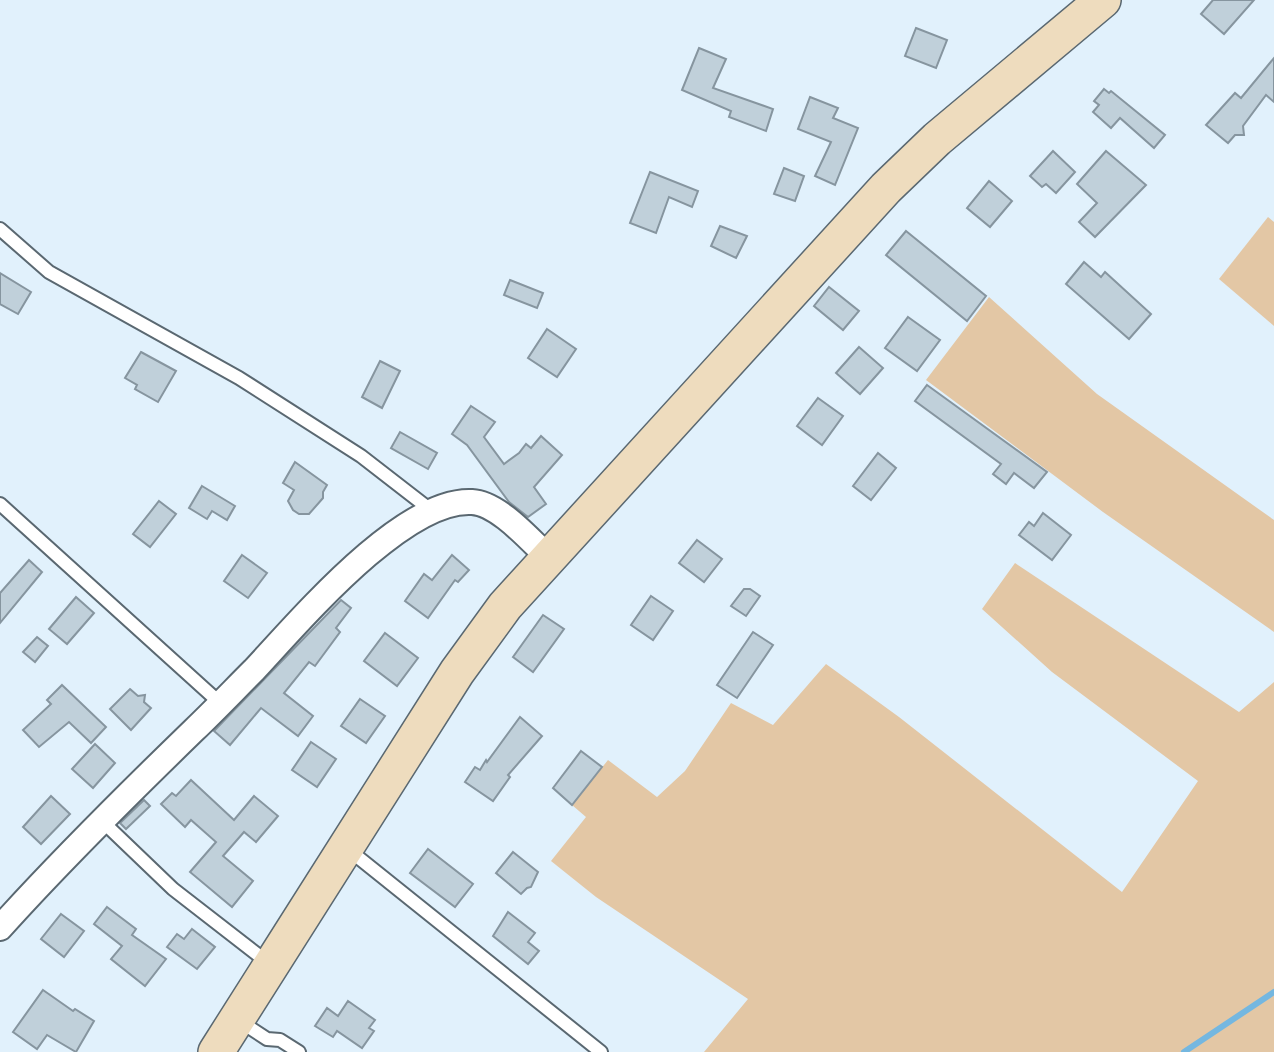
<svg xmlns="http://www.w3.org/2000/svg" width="1274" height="1052" font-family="Karla,sans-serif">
<rect width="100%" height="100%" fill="#e1f1fc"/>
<g fill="#e3c7a5">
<path d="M1268 217 1274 222V326L1219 279Z"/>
<path d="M989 297 1097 394 1274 520V632L1103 512 926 380Z"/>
<path d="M1015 563 1239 712 1274 682V1052H704L748 999 596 897 551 861 586 817 572 805 608 760 657 797 685 771 731 703 773 725 826 664 899 717 1122 892 1198 781 1052 672 982 609Z"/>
</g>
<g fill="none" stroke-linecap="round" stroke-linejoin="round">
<path stroke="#74b7e0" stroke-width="6" d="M1184 1052 1274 992"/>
</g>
<g fill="#c0d0da" stroke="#86959f" stroke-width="2">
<path d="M1213 0H1254L1224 34 1201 14Z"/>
<path d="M916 28 947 40 936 68 905 56Z"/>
<path d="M699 48 726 59 713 88 773 109 766 131 729 117 731 111 682 90Z"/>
<path d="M1274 58V102L1266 95 1243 126 1244 135H1235L1228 143 1206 125 1235 93 1241 98Z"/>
<path d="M1104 89 1109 93 1111 91 1165 135 1154 148 1120 118 1111 128 1093 112 1099 105 1094 101Z"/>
<path d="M810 97 838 108 833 118 858 128 835 185 815 176 831 142 798 129Z"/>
<path d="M1053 151 1075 172 1056 193 1046 184 1042 187 1030 176Z"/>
<path d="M1106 151 1146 185 1095 237 1079 222 1097 203 1077 184Z"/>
<path d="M784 168 804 176 795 201 774 194Z"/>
<path d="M650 172 698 191 692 207 669 197 656 233 630 223Z"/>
<path d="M989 181 1012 201 990 227 967 208Z"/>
<path d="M720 226 747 236 736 258 711 246Z"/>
<path d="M906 231 986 296 967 321 886 255Z"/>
<path d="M1084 262 1101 277 1105 272 1151 314 1129 339 1066 284Z"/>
<path d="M0 273 31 292 18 314 0 304Z"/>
<path d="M510 280 543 293 537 308 504 295Z"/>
<path d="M829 287 859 311 843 330 814 306Z"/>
<path d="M908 317 940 340 917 371 885 348Z"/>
<path d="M547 329 576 349 557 377 528 358Z"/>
<path d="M859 347 883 368 860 394 836 373Z"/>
<path d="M141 352 176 371 158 402 135 389 137 385 125 378Z"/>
<path d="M380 361 400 371 382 408 362 397Z"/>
<path d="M927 385 1047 472 1034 488 1014 473 1006 484 993 474 1001 464 915 401Z"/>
<path d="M818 398 843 416 822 445 797 426Z"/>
<path d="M471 406 495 422 484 437 504 464 519 453 526 444 531 448 541 436 562 455 534 487 546 504 528 517 509 502 467 445 452 434Z"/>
<path d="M400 432 437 453 428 469 391 448Z"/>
<path d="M878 453 896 468 871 500 853 486Z"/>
<path d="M295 462 327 485 323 492V498L309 514H299L293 510 288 501 294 490 283 483Z"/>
<path d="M202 486 235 506 227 520 212 511 207 519 189 508Z"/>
<path d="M159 501 176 514 150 547 133 534Z"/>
<path d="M1043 513 1071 535 1052 560 1019 535 1029 522 1034 526Z"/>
<path d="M697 540 722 559 704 582 679 563Z"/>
<path d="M242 555 267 573 248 598 224 581Z"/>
<path d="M452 555 469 570 458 582 455 580 428 618 405 601 424 574 432 580Z"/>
<path d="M29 560 42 572 0 623V593Z"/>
<path d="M744 589H750L760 596 746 616 731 606Z"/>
<path d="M651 596 673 611 653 640 631 625Z"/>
<path d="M76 597 94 613 67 644 49 629Z"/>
<path d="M341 600 351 608 336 628 340 632 315 666 309 662 284 693 313 716 298 736 261 708 230 745 214 731Z"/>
<path d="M543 615 564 629 533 672 513 657Z"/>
<path d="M753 632 773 645 737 698 717 685Z"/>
<path d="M385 633 418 658 397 686 364 661Z"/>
<path d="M37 637 48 646 35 662 23 652Z"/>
<path d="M62 685 106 727 91 743 69 722 39 747 23 730 51 704 47 700Z"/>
<path d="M130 689 138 696 145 695 144 702 151 708 131 730 110 709Z"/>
<path d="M360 699 385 716 366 743 341 726Z"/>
<path d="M520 717 542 736 508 775 510 777 493 801 465 782 475 767 480 770 486 760 487 762Z"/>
<path d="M311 742 336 759 317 787 292 770Z"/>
<path d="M95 744 115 763 93 788 72 769Z"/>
<path d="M581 751 602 767 572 805 553 788Z"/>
<path d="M191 780 234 820 254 796 278 816 256 842 244 832 223 856 253 881 232 907 190 872 216 842 191 820 185 827 161 804 172 793 176 796Z"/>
<path d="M51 796 70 814 41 844 23 827Z"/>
<path d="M144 800 150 806 126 829 120 823Z"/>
<path d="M428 849 473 884 455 907 410 873Z"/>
<path d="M513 852 538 872 531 887 527 888 521 894 496 873Z"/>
<path d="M107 907 136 929 132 935 166 959 145 986 111 959 122 946 94 924Z"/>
<path d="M508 912 535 933 528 942 539 951 528 964 493 936Z"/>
<path d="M61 914 84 931 64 957 41 939Z"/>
<path d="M192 929 215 947 197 969 167 947 177 934 184 939Z"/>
<path d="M43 990 73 1011 75 1009 94 1021 76 1052 47 1035 37 1049 13 1032Z"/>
<path d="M348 1001 375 1020 369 1028 374 1031 362 1048 337 1031 333 1037 315 1026 327 1008 338 1016Z"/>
</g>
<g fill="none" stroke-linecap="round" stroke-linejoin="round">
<defs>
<g id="lane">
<path d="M0 229 49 272 239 378 361 456 432 511"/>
<path d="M0 504 220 703"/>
<path d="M101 820 173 889 271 965"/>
<path d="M349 850 601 1052"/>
<path d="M238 1020 267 1039 280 1040 299 1052"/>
</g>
<path id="street" d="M0 928C62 859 127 795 194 730 214 711 234 690 254 670 299 622 403 498 472 502 498 503 530 540 548 557"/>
<path id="secondary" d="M216 1052 457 672 505 606 886 188 937 139 1103 0"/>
</defs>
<use href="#lane" stroke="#5a6871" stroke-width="16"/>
<use href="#street" stroke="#5a6871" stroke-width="28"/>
<use href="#secondary" stroke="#5a6871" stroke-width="38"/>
<use href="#lane" stroke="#fff" stroke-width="12"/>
<use href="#street" stroke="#fff" stroke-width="24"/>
<use href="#secondary" stroke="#eedcbe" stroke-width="35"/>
</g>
</svg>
